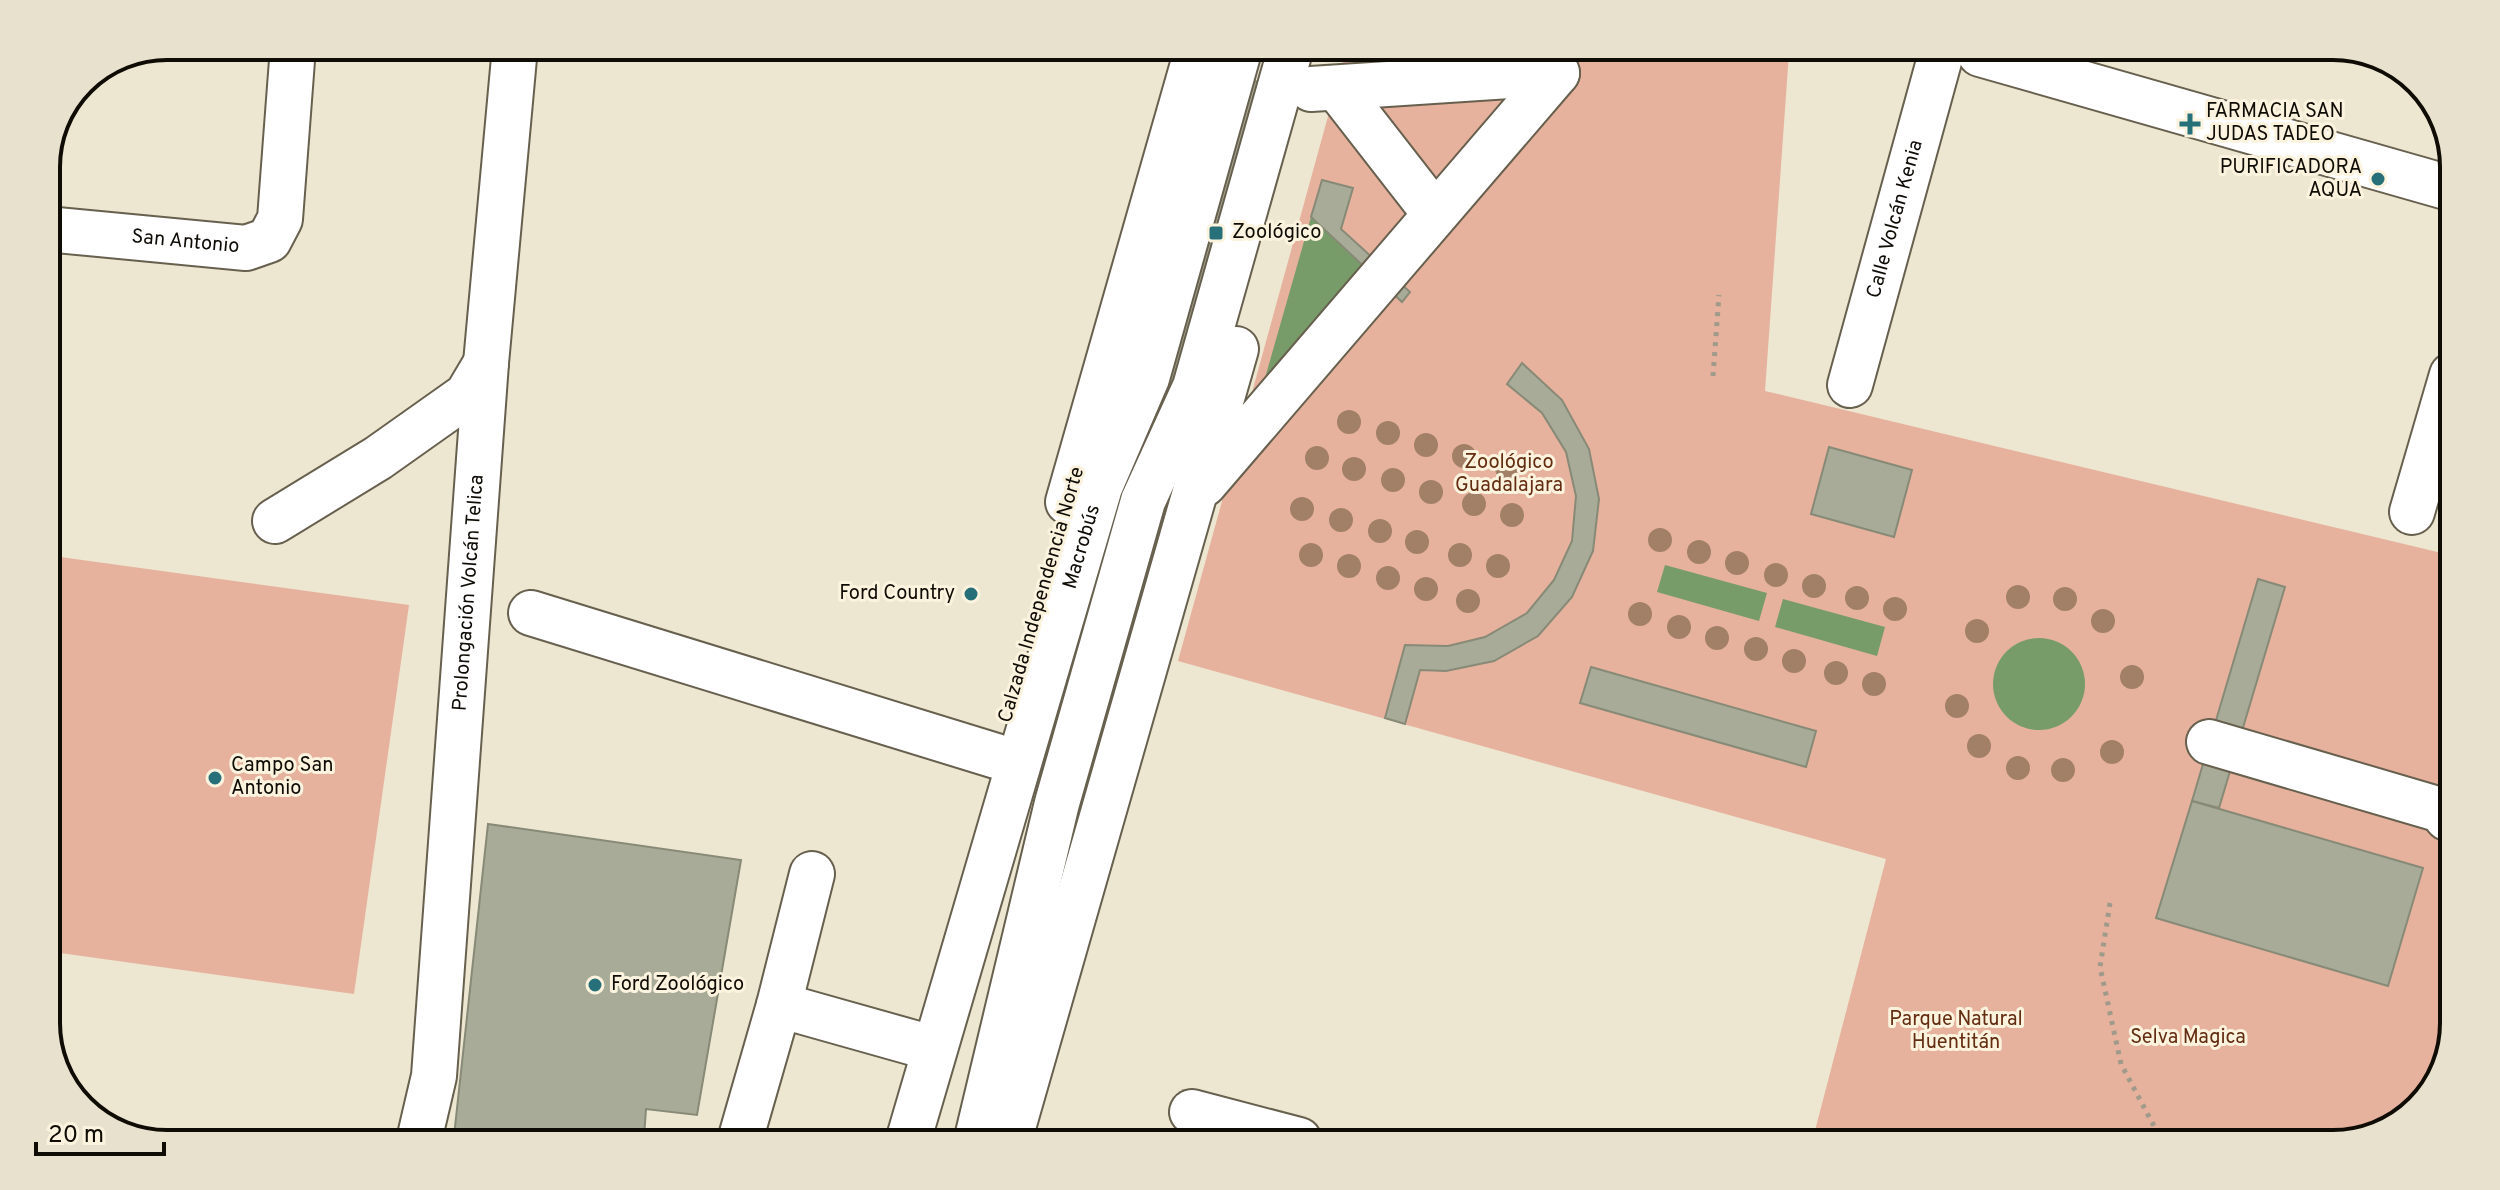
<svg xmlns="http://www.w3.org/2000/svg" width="2500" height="1190" font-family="Overpass,sans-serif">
<rect width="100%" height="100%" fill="#ede6d1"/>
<g fill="#e6b29d">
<path d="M1346 51 1789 53 1765 391 2450 555 2445 1070 2401 1123 2333 1144 1812 1142 1886 859 1178 661Z"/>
<path d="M46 555 409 605 354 994 46 951Z"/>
</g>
<g fill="#779c69">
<path d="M1311 217 1365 267 1263 385Z"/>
<path d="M1665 565 1767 593 1759 621 1657 592Z"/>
<path d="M1783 599 1885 627 1877 656 1775 627Z"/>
<circle cx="2039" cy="684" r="46"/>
</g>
<g fill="#a8ab97" stroke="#878a76" stroke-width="2">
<path d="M1246 79 1270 85 1186 389 1160 381Z"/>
<path d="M1322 180 1353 188 1341 229 1410 292 1402 302 1311 217Z"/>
<path d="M1522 363 1562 400 1589 449 1599 499 1593 551 1572 597 1538 636 1494 661 1446 671 1420 670 1405 724 1385 718 1405 645 1448 646 1485 637 1527 613 1554 580 1572 541 1576 496 1566 452 1542 413 1507 384Z"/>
<path d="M1829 447 1912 470 1894 537 1811 514Z"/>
<path d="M2258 579 2285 587 2219 808 2192 801Z"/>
<path d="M1591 667 1816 731 1806 767 1580 703Z"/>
<path d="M2192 801 2423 868 2388 986 2156 918Z"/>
<path d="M488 824 741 860 697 1115 646 1109 644 1137 454 1136Z"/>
</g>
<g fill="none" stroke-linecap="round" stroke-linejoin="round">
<defs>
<g id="minor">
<path d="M1980 54 2453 189"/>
<path d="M1337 88 1435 214"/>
<path d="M1311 89 1557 73"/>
<path id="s1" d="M46 229 246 248 269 240 280 219 293 47"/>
<path id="s2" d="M1850 385 1941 54"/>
<path d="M1204 484 1557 73"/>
<path d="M1068 502 1197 50"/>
<path d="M2412 512 2452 375"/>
<path d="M275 521 378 458 467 395 486 363"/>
<path d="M531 613 996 756"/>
<path d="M2209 742 2441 810 2447 818"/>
<path d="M779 1005 914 1043"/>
<path d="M1192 1112 1299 1140"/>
<path id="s3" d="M420 1136 434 1076 486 363 515 47"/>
<path d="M741 1137 779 1005 812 874"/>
<path id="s4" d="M909 1138 1100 487 1147 378 1239 51"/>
<path d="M977 1138 1057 803 1143 501 1195 387 1290 51"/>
<path d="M1010 1138 1236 349"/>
</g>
</defs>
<use href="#minor" stroke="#67604e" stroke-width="48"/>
<g stroke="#a09a8a" stroke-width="5" stroke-dasharray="4 6" stroke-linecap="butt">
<path d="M1713 376 1719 295"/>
<path d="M2110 903 2100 967 2121 1064 2163 1143"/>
</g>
<use href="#minor" stroke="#fff" stroke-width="44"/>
</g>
<g fill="#a28067">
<circle cx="1349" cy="422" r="12"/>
<circle cx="1388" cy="433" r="12"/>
<circle cx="1426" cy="445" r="12"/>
<circle cx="1464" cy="456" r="12"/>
<circle cx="1317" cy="458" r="12"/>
<circle cx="1507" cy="468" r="12"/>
<circle cx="1354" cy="469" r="12"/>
<circle cx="1393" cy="480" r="12"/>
<circle cx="1431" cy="492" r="12"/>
<circle cx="1474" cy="504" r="12"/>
<circle cx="1302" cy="509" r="12"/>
<circle cx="1512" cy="515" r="12"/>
<circle cx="1341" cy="520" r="12"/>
<circle cx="1380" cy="531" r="12"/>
<circle cx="1660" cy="540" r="12"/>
<circle cx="1417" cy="542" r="12"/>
<circle cx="1699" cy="552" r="12"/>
<circle cx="1311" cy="555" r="12"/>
<circle cx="1460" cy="555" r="12"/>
<circle cx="1737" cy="563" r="12"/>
<circle cx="1349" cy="566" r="12"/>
<circle cx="1498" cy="566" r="12"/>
<circle cx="1776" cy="575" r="12"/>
<circle cx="1388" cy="578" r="12"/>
<circle cx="1814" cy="586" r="12"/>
<circle cx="1426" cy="589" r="12"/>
<circle cx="2018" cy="597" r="12"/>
<circle cx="1857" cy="598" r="12"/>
<circle cx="2065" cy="599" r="12"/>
<circle cx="1468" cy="601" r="12"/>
<circle cx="1895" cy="609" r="12"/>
<circle cx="1640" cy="614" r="12"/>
<circle cx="2103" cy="621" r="12"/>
<circle cx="1679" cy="627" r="12"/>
<circle cx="1977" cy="631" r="12"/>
<circle cx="1717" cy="638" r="12"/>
<circle cx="1756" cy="649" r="12"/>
<circle cx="1794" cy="661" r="12"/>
<circle cx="1836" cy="673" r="12"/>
<circle cx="2132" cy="677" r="12"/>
<circle cx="1874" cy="684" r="12"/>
<circle cx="1957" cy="706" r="12"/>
<circle cx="1979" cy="746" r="12"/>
<circle cx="2112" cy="752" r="12"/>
<circle cx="2018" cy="768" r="12"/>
<circle cx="2063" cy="770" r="12"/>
</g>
<g fill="#27707a" stroke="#fbf3de" stroke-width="3">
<path d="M2186 112h8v8h8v8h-8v8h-8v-8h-8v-8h8z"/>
<circle cx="2378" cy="179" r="8"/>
<rect x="1208" y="225" width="16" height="16" rx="4"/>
<circle cx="971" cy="594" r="8"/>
<circle cx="215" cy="778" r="8"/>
<circle cx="595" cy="985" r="8"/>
</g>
<g text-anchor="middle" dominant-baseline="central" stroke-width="6" stroke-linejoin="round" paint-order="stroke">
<g font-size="20" fill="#0f0c06" stroke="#fbf3de" text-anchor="start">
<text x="2206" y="112">FARMACIA SAN<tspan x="2206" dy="23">JUDAS TADEO</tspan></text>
<text x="2362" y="168" text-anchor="end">PURIFICADORA<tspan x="2362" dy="23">AQUA</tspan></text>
<text x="1232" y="233">Zoológico</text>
<text x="955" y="594" text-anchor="end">Ford Country</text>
<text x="231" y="766">Campo San<tspan x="231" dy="23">Antonio</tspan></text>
<text x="611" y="985">Ford Zoológico</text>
</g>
<g font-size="20" fill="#0f0c06" stroke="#fbf3de">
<text stroke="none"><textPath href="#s2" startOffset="172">Calle Volcán Kenia</textPath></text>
<text stroke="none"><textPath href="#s1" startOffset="140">San Antonio</textPath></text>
<text stroke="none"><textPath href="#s4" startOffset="616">Macrobús</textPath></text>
<text stroke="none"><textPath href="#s3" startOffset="546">Prolongación Volcán Telica</textPath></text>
<text transform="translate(1042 595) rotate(-74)">Calzada Independencia Norte</text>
</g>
<g font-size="20" fill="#642c11" stroke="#fbf3de">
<text x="1509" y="463">Zoológico<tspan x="1509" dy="23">Guadalajara</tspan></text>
<text x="1956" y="1020">Parque Natural<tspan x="1956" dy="23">Huentitán</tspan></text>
<text x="2188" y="1038">Selva Magica</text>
</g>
</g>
<path d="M0 0H2500V1190H0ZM167 60H2333A107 107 0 0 1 2440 167V1023A107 107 0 0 1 2333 1130H167A107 107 0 0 1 60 1023V167A107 107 0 0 1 167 60Z" fill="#e8e1cd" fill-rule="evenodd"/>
<path fill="none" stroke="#0f0c06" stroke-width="4" d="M167 60H2333A107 107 0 0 1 2440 167V1023A107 107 0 0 1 2333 1130H167A107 107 0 0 1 60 1023V167A107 107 0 0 1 167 60Z"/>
<path d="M36 1142v12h128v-12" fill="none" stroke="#0f0c06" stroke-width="4"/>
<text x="48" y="1142" font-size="24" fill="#0f0c06" stroke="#fbf3de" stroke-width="6" paint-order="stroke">20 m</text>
</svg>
